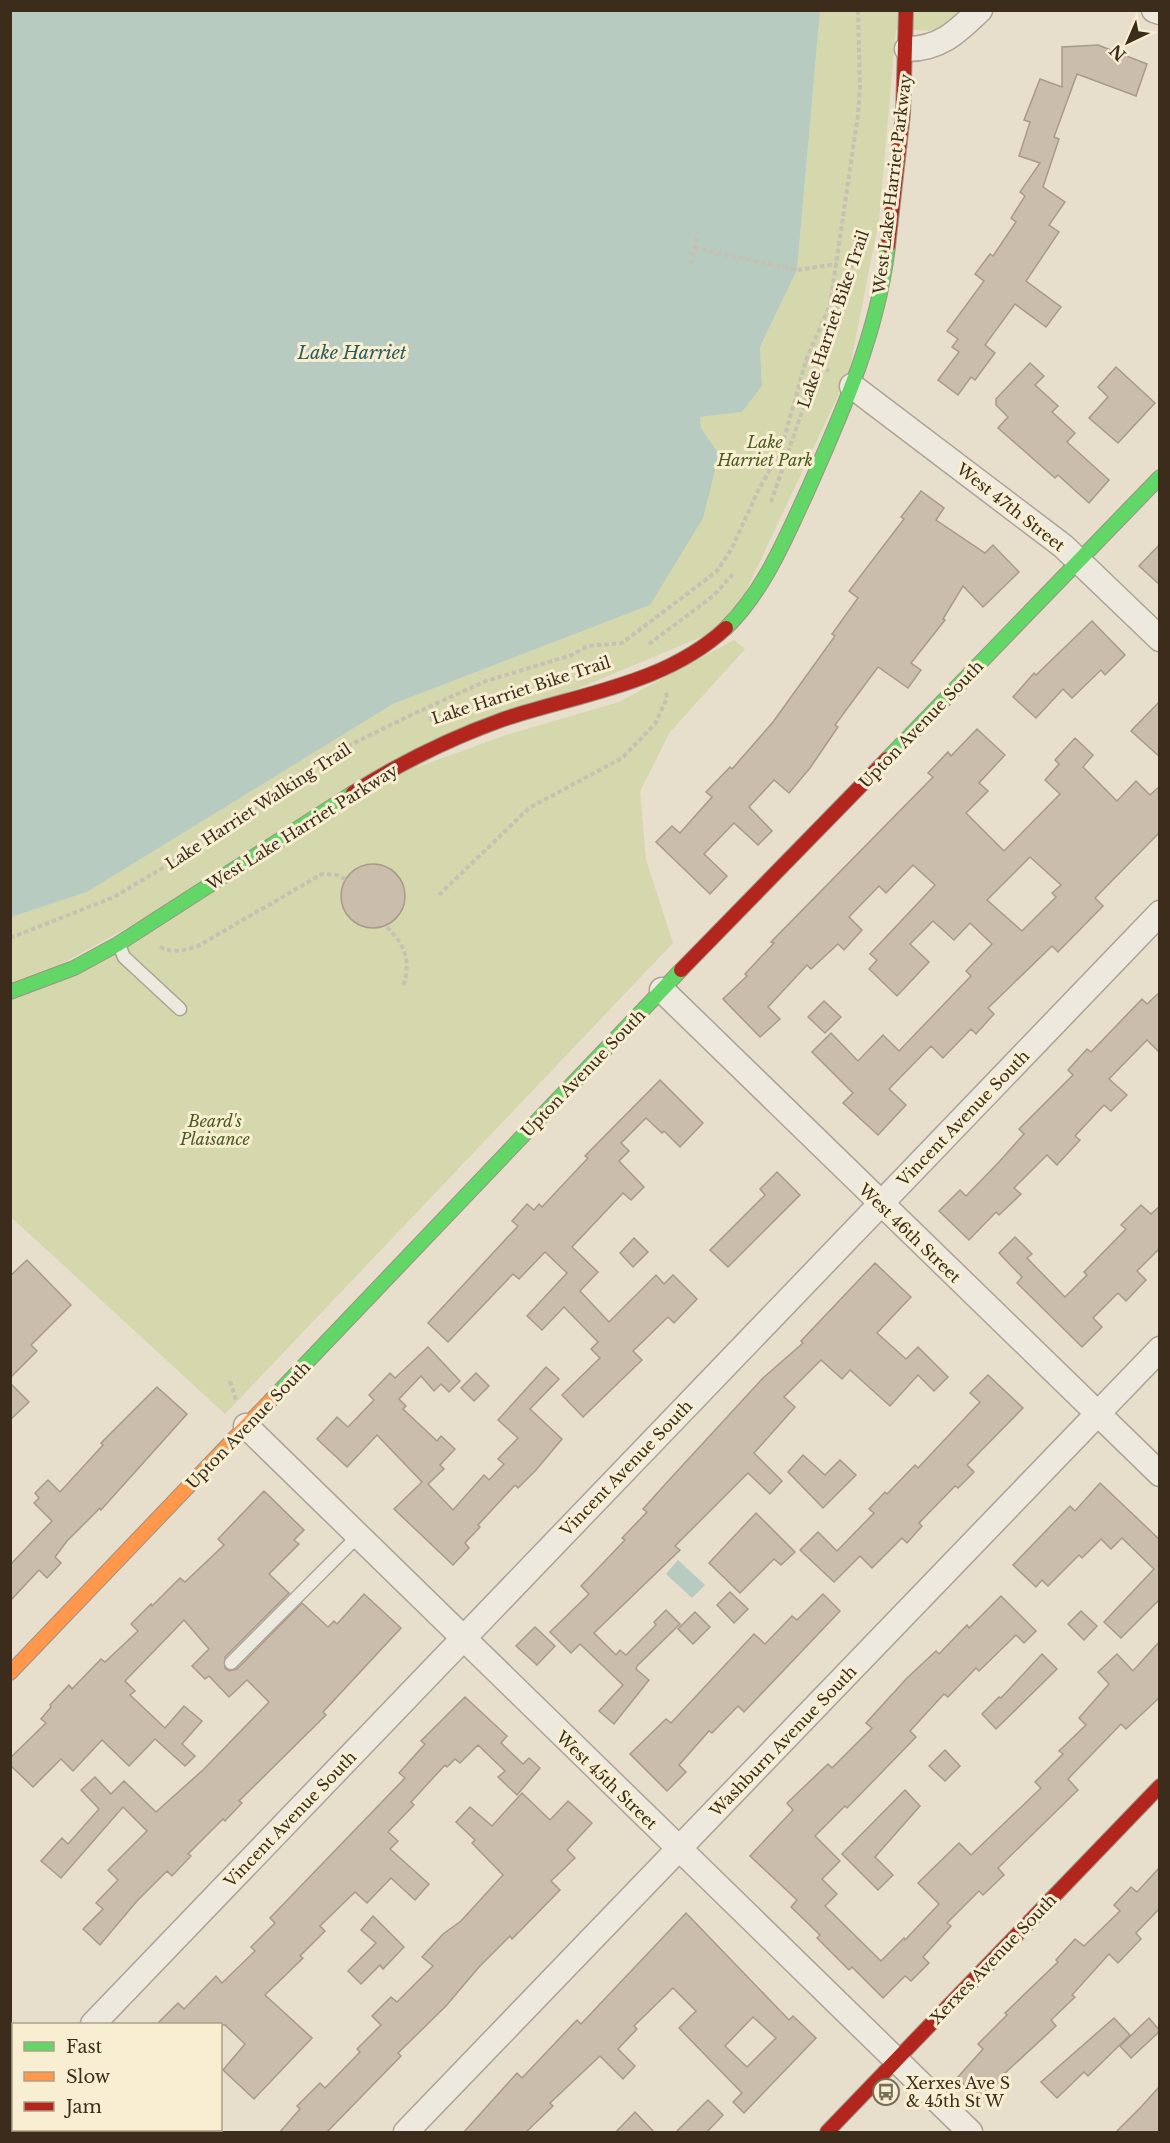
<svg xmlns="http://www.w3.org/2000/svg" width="1170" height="2143" font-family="'Libre Baskerville',serif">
<rect width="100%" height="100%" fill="#e7dfcb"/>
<g fill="#d5d7ac">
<path d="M820 11H961L942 31 896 29 879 220 849 372 730 625 498 722 11 992 10 917 87 892 393 704 650 605 719 454 701 428 700 417 742 412 762 386 760 347 797 270Z"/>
<path d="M734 640 745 649 670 732 640 791 646 860 673 943 225 1414 11 1217 10 1000 404 772 506 735 619 702Z"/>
</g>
<g fill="#b7cbc0">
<path d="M10 11H820L797 270 760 347 762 386 742 412 700 417 701 428 719 454 703 518 650 605 393 704 87 892 11 917Z"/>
<path d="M678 1560 705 1585 692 1598 666 1574Z"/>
</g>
<g fill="#cbbdac" stroke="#a79a8a" stroke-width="1.5" fill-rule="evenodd">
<path d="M1098 45 1147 64 1136 96 1077 74 1054 137 1059 139 1043 187 1065 202 1049 225 1059 232 1026 281 1061 307 1046 327 1015 304 985 345 995 353 975 380 971 377 958 395 938 380 959 352 952 347 958 339 947 331 984 281 975 274 990 254 993 256 1016 222 1011 218 1025 196 1020 192 1040 163 1019 156 1030 122 1024 120 1040 79 1062 87V47Z"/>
<path d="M1030 363 1044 376 1035 385 1058 406 1052 412 1075 433 1067 442 1109 480 1089 503 1058 475 1055 478 998 428 1008 417 996 405V399Z"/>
<path d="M1116 367 1155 403 1118 443 1089 418 1108 397 1098 387Z"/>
<path d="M921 491 944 508 936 520 985 553 993 545 1019 572 983 607 963 586 943 619 945 620 911 663 921 670 908 688 878 667 835 725 838 727 810 768 789 793 774 780 749 807 772 831 758 845 734 823 704 854 727 876 710 894 656 842 672 826 680 833 712 797 706 792 730 767 732 769 773 722 835 636 832 634 858 598 849 591 904 519 901 517Z"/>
<path d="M1160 544V585L1139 566Z"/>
<path d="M1092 621 1125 655 1105 675 1101 670 1072 698 1063 689 1036 718 1013 697 1034 673 1036 675Z"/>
<path d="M1160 701V757L1131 731Z"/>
<path d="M977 729 1005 755 979 783 988 791 966 813 1004 851 1060 794 1045 780 1059 764 1055 760 1075 738 1093 755 1083 767 1117 801 1136 781 1150 795 1160 786V832L1095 898 1103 906 1058 952 1052 946 988 1008 994 1014 976 1034 971 1029 943 1058 931 1046 889 1089 906 1105 878 1135 843 1103 853 1093 812 1052 831 1033 858 1061 883 1035 899 1051 971 976 966 971 992 944 970 923 954 940 933 921 910 944 929 962 897 996 869 969 877 960 870 954 935 885 913 865 886 893 879 886 849 917 862 930 844 950 838 944 811 969 807 965 768 1007 780 1019 760 1037 723 999 747 976 745 974 774 943 771 942 933 777 928 773 948 752 951 756ZM1030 857 1061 885 1052 893 1056 897 1022 931 987 900Z"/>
<circle cx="373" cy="896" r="32"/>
<path d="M1160 992V1053L1147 1040 1109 1079 1127 1095 1111 1111 1104 1105 1075 1136 1080 1140 1057 1165 1047 1155 1014 1188 1021 1194 999 1215 996 1212 969 1240 939 1211 960 1190 966 1196 999 1162 1024 1134 1019 1129 1073 1075 1068 1070 1087 1049 1091 1052 1142 999 1147 1004Z"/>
<path d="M824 1001 841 1017 825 1033 808 1017Z"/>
<path d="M660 1080 703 1123 680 1147 664 1131 662 1133 646 1118 621 1143 629 1151 619 1161 644 1187 631 1200 623 1193 572 1247 598 1272 580 1291 609 1322 656 1275 664 1284 673 1275 697 1299 674 1323 668 1317 633 1351 642 1360 583 1417 562 1395 600 1358 591 1349 598 1342 564 1307 542 1330 527 1316 567 1273 545 1252 519 1279 513 1274 448 1342 428 1323 518 1226 512 1221 527 1204 534 1210 539 1204 542 1207 588 1158 585 1156Z"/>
<path d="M777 1172 800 1195 728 1267 710 1250 765 1195 760 1189Z"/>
<path d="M1141 1205 1151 1214 1160 1206V1248L1137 1271 1146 1280 1126 1301 1118 1293 1093 1318 1102 1327 1082 1347 1017 1283 1022 1277 999 1253 1015 1237 1032 1254 1027 1258 1065 1297 1087 1275 1084 1272 1126 1229 1121 1225Z"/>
<path d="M634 1238 648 1252 633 1267 620 1253Z"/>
<path d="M27 1260 71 1305 31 1345 37 1351 10 1378V1276Z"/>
<path d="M875 1263 911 1297 877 1333 906 1359 918 1347 948 1377 934 1391 918 1375 890 1406 850 1370 842 1379 821 1360 784 1397 795 1407 754 1453 782 1481 770 1494 748 1473 675 1546 680 1550 594 1633 616 1655 620 1650 626 1655 656 1625 654 1622 666 1610 680 1624 637 1666 636 1669 649 1680 614 1724 599 1711 623 1685 580 1644 571 1653 550 1632 589 1594 581 1586 625 1540 622 1538 647 1512 643 1509 670 1479 763 1378 803 1343 801 1341Z"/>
<path d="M428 1347 460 1381 449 1392 441 1384 434 1391 421 1376 399 1399 406 1406 403 1409 437 1441 441 1436 455 1449 440 1465 444 1469 428 1484 453 1510 484 1475 489 1480 504 1464 498 1459 518 1438 498 1420 546 1367 559 1379 530 1409 562 1439 536 1470 518 1488 515 1485 478 1525 480 1527 465 1543 469 1548 453 1565 394 1509 422 1482 377 1435 347 1467 317 1439 337 1417 348 1427 374 1400 369 1395 390 1373 395 1378Z"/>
<path d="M476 1373 489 1386 474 1401 461 1388Z"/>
<path d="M988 1375 1023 1408 967 1465 974 1472 958 1488 955 1486 919 1523 922 1526 907 1543 902 1538 872 1568 860 1556 834 1582 800 1550 818 1532 837 1551 874 1513 869 1509 885 1492 887 1494 915 1465 918 1468 980 1402 970 1393Z"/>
<path d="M10 1383 29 1402 10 1420Z"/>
<path d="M157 1387 187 1414 101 1510 100 1508 67 1541 55 1557 61 1563 47 1578 39 1570 10 1601V1565L52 1521 34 1503 39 1498 35 1493 48 1480 60 1492 103 1445 101 1443Z"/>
<path d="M803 1455 825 1475 840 1460 856 1475 823 1508 788 1472Z"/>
<path d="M1100 1483 1160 1540V1599L1121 1638 1104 1622 1154 1569 1122 1538 1111 1549 1101 1539 1082 1558 1079 1555 1048 1586 1042 1580 1036 1587 1013 1565 1070 1506 1075 1511Z"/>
<path d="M264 1491 304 1530 294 1540 299 1544 269 1574 289 1593 225 1657V1668L229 1671 237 1669 302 1603 328 1627 334 1621 337 1624 364 1594 401 1628 323 1712 326 1715 239 1801 242 1803 225 1821 223 1819 188 1854 191 1856 172 1876 167 1871 137 1901 100 1945 83 1929 103 1909 96 1903 118 1880 108 1870 147 1831 123 1807 61 1878 41 1861 62 1838 68 1844 99 1809 81 1790 95 1777 111 1794 124 1781 156 1812 204 1769 269 1702 247 1680 229 1697 209 1676 205 1679 192 1666 209 1649 184 1620 125 1681 135 1691 130 1695 165 1728 184 1706 202 1721 182 1744 195 1756 185 1766 155 1739 129 1766 102 1740 73 1771 61 1759 33 1787 10 1765V1758L46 1723 41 1719 51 1707 50 1705 69 1685 72 1689 101 1659 105 1662 138 1631 131 1624 151 1604 152 1606 180 1578 185 1582 224 1545 218 1539Z"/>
<path d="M756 1513 795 1552 781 1565 774 1559 740 1593 709 1563Z"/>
<path d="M730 1592 748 1609 734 1623 717 1605Z"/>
<path d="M823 1594 840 1611 744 1712 738 1706 712 1733 709 1731 679 1765 686 1772 667 1791 630 1754 666 1719 671 1723 754 1634 765 1644 792 1616 797 1620Z"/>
<path d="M1001 1596 1036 1631 1024 1643 1016 1635 979 1671 976 1668 948 1697 944 1694 910 1731 916 1737 847 1808 845 1806 815 1836 840 1861 822 1879 837 1894 825 1906 881 1961 904 1938 905 1940 939 1904 918 1883 959 1843 971 1855 1041 1788 1035 1782 1063 1754 1059 1751 1086 1725 1079 1718 1109 1684 1098 1672 1117 1654 1133 1671 1160 1641V1697L1126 1729 1121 1724 1068 1779 1078 1790 998 1868 1004 1875 983 1895 979 1891 947 1923 951 1926 923 1957 929 1963 911 1981 905 1976 883 1998 852 1967 849 1970 817 1938 820 1935 791 1907 797 1900 750 1856 793 1810 787 1803 828 1764 832 1768 872 1728 866 1723 907 1678 936 1651 939 1654 967 1625 969 1628Z"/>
<path d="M1081 1611 1097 1626 1084 1640 1068 1624Z"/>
<path d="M695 1612 710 1627 693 1644 678 1629Z"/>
<path d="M535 1627 555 1646 537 1665 516 1646Z"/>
<path d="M1042 1654 1057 1669 996 1729 982 1714 999 1697 1001 1698Z"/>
<path d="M465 1697 507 1736 501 1743 523 1764 529 1758 540 1768 517 1795 498 1777 505 1771 478 1745 460 1763 455 1759 447 1767 445 1765 411 1802 414 1805 388 1832 398 1841 390 1849 429 1884 415 1900 391 1878 367 1903 355 1892 320 1926 325 1931 300 1956 303 1958 265 1995 312 2038 254 2099 223 2070 245 2044 225 2025H156L178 2003 184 2009 216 1976 222 1983 255 1951 251 1947 275 1923 270 1918 405 1778 399 1773 425 1744 421 1741Z"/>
<path d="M945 1750 960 1766 945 1781 929 1766Z"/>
<path d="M905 1790 920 1806 875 1857 893 1875 878 1890 842 1854Z"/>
<path d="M522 1793 550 1820 568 1801 592 1823 567 1850 575 1858 551 1881 560 1890 512 1939 510 1936 479 1967 446 2006 398 2053 401 2056 326 2133H279L300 2109 297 2106 320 2083 325 2088 360 2052 357 2049 381 2025 372 2016 391 1997 397 2002 433 1966 422 1957 443 1934 461 1921 503 1875 472 1843 475 1840 456 1822 470 1807 492 1826Z"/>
<path d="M1160 1867V1908L1136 1933 1141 1939 1118 1963 1109 1954 1072 1995 1075 1997 1051 2020 1056 2026 1005 2073 1007 2075 981 2100 957 2078 983 2049 978 2044 1007 2015 1005 2013 1058 1962 1056 1960 1075 1939 1084 1946 1120 1911 1114 1905 1131 1887 1137 1892Z"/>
<path d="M686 1913 789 2020 793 2016 816 2038 744 2113 733 2102 742 2093 679 2028 696 2011 673 1988 634 2026 637 2029 618 2049 635 2066 623 2079 600 2056 550 2103 553 2106 525 2133H463L517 2073 522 2078 577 2020 581 2024ZM753 2017 776 2038 747 2067 725 2046Z"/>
<path d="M373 1916 404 1947 383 1969 380 1965 361 1984 348 1971 376 1943 361 1930Z"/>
<path d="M1114 2018 1130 2035 1088 2076 1084 2072 1057 2098 1041 2082Z"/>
<path d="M1149 2018 1160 2031 1131 2058 1120 2046Z"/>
<path d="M1160 2086V2133H1115L1141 2107Z"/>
<path d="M708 2100 723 2115 706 2133H675Z"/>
<path d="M635 2112 655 2133H615Z"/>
</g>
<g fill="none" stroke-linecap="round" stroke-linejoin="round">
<defs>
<g id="lane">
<path d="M119 945 124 957 180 1009"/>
<path d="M231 1663 358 1536"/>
</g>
<g id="street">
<path d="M1154 10 1160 12"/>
<path d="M907 49C940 49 957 32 980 10"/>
<path d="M852 386 1063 546 1160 639"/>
<path d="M662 990 1160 1474"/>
<path d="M246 1426 970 2132"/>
<path d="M93 2024 1160 913"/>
<path d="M406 2132 1160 1349"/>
</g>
<g id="fast">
<path d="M726 628C764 591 785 539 807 492 842 413 878 333 888 246"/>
<path d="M887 759 1160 477"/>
<path d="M10 992 74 968 118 944 353 793"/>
<path d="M271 1400 681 970"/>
<path d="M97 2130 100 2132"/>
</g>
<g id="slow">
<path d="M10 1673 271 1400"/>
<path d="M10 2046 14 2048"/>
</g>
<g id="jam">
<path d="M888 246 903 114 906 10"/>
<path d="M353 793C400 763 451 738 504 719 579 694 666 684 726 628"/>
<path d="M681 970 887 759"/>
<path d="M827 2132 1160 1786"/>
</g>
</defs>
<use href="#lane" stroke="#aba395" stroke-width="15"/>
<use href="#street" stroke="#aba395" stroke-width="27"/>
<use href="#fast" stroke="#9b9385" stroke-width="16"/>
<use href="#slow" stroke="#9b9385" stroke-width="16"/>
<use href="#jam" stroke="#9b9385" stroke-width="16"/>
<g stroke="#c6c0b5" stroke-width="4" stroke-dasharray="4.5 3" stroke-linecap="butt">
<path d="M695 248 797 270 837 264"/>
<path d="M691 264 698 232"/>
<path d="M806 360 829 371"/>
<path d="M771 502 860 242"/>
<path d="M649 644 713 596 735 572"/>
<path d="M429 719 444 713"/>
<path d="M439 895 529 808 622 758 655 724 667 698 666 693"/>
<path d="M387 927C406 946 411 961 403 987"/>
<path d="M10 938 114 897 201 845 346 747 411 715 486 681 572 655 588 646 622 643 716 572 731 550 758 491 781 450 806 360 830 305 858 115 860 88 858 10"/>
<path d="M160 947C173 954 185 950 198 946L322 874 337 875 347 880"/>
<path d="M230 1381 236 1400"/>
</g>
<use href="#lane" stroke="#eee9de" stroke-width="12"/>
<use href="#street" stroke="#eee9de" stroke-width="24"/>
<use href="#fast" stroke="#63d668" stroke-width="14"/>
<use href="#slow" stroke="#ff974d" stroke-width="14"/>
<use href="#jam" stroke="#b3261e" stroke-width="14"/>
</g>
<defs>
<symbol id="bus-ring" viewBox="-11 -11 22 22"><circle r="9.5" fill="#f8eed1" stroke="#776b59" stroke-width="1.5"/><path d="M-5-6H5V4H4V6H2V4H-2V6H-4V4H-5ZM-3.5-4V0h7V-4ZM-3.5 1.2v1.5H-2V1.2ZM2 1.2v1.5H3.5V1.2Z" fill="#776b59"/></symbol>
</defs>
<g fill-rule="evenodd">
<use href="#bus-ring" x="871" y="2077" width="30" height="30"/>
</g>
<g text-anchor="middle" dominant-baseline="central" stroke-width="6" stroke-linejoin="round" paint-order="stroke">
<g font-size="16" fill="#3b2c1c" stroke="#f8eed1">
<text transform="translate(892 184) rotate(-83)">West Lake Harriet Parkway</text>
<text transform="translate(833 319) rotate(-71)">Lake Harriet Bike Trail</text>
<text transform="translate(1011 507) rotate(38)">West 47th Street</text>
<text transform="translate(521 690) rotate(-18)">Lake Harriet Bike Trail</text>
<text transform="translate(921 724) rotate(-46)">Upton Avenue South</text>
<text transform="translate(258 806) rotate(-33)">Lake Harriet Walking Trail</text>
<text transform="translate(302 827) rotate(-32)">West Lake Harriet Parkway</text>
<text transform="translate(583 1073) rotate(-46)">Upton Avenue South</text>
<text transform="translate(963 1118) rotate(-46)">Vincent Avenue South</text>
<text transform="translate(910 1233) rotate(44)">West 46th Street</text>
<text transform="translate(248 1425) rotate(-46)">Upton Avenue South</text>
<text transform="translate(626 1468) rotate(-46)">Vincent Avenue South</text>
<text transform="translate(783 1741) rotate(-46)">Washburn Avenue South</text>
<text transform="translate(607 1780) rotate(44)">West 45th Street</text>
<text transform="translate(290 1819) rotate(-46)">Vincent Avenue South</text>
<text transform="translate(993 1959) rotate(-46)">Xerxes Avenue South</text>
</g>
<g font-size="16" font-style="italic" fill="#495921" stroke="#f8eed1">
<text x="765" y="442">Lake<tspan x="765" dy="18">Harriet Park</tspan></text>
<text x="215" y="1121">Beard's<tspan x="215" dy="18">Plaisance</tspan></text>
</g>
<g font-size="16" fill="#3b2c1c" stroke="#f8eed1" text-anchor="start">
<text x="906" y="2083">Xerxes Ave S<tspan x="906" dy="18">&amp; 45th St W</tspan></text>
</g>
<g font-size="18" font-style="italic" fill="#2a5c5b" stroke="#f8eed1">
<text x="352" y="353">Lake Harriet</text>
</g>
</g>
<rect width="1170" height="2143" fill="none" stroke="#3b2c1c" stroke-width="24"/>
<rect x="12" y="2023" width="210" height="108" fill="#f8eed1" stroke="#aca089" stroke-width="1.5"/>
<rect x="24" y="2042" width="30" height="9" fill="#63d668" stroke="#aca089" stroke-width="1.5"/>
<text x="66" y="2053" font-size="18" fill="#3b2c1c">Fast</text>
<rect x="24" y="2072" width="30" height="9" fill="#ff974d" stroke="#aca089" stroke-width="1.5"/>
<text x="66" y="2083" font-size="18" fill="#3b2c1c">Slow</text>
<rect x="24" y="2102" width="30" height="9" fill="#b3261e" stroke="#aca089" stroke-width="1.5"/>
<text x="66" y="2113" font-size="18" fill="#3b2c1c">Jam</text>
<g transform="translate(1128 42) rotate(224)" stroke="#f8eed1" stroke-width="4.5" paint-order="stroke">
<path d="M0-4.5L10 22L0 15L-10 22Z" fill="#3b2c1c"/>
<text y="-9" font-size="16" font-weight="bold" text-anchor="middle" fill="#3b2c1c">N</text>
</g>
</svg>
